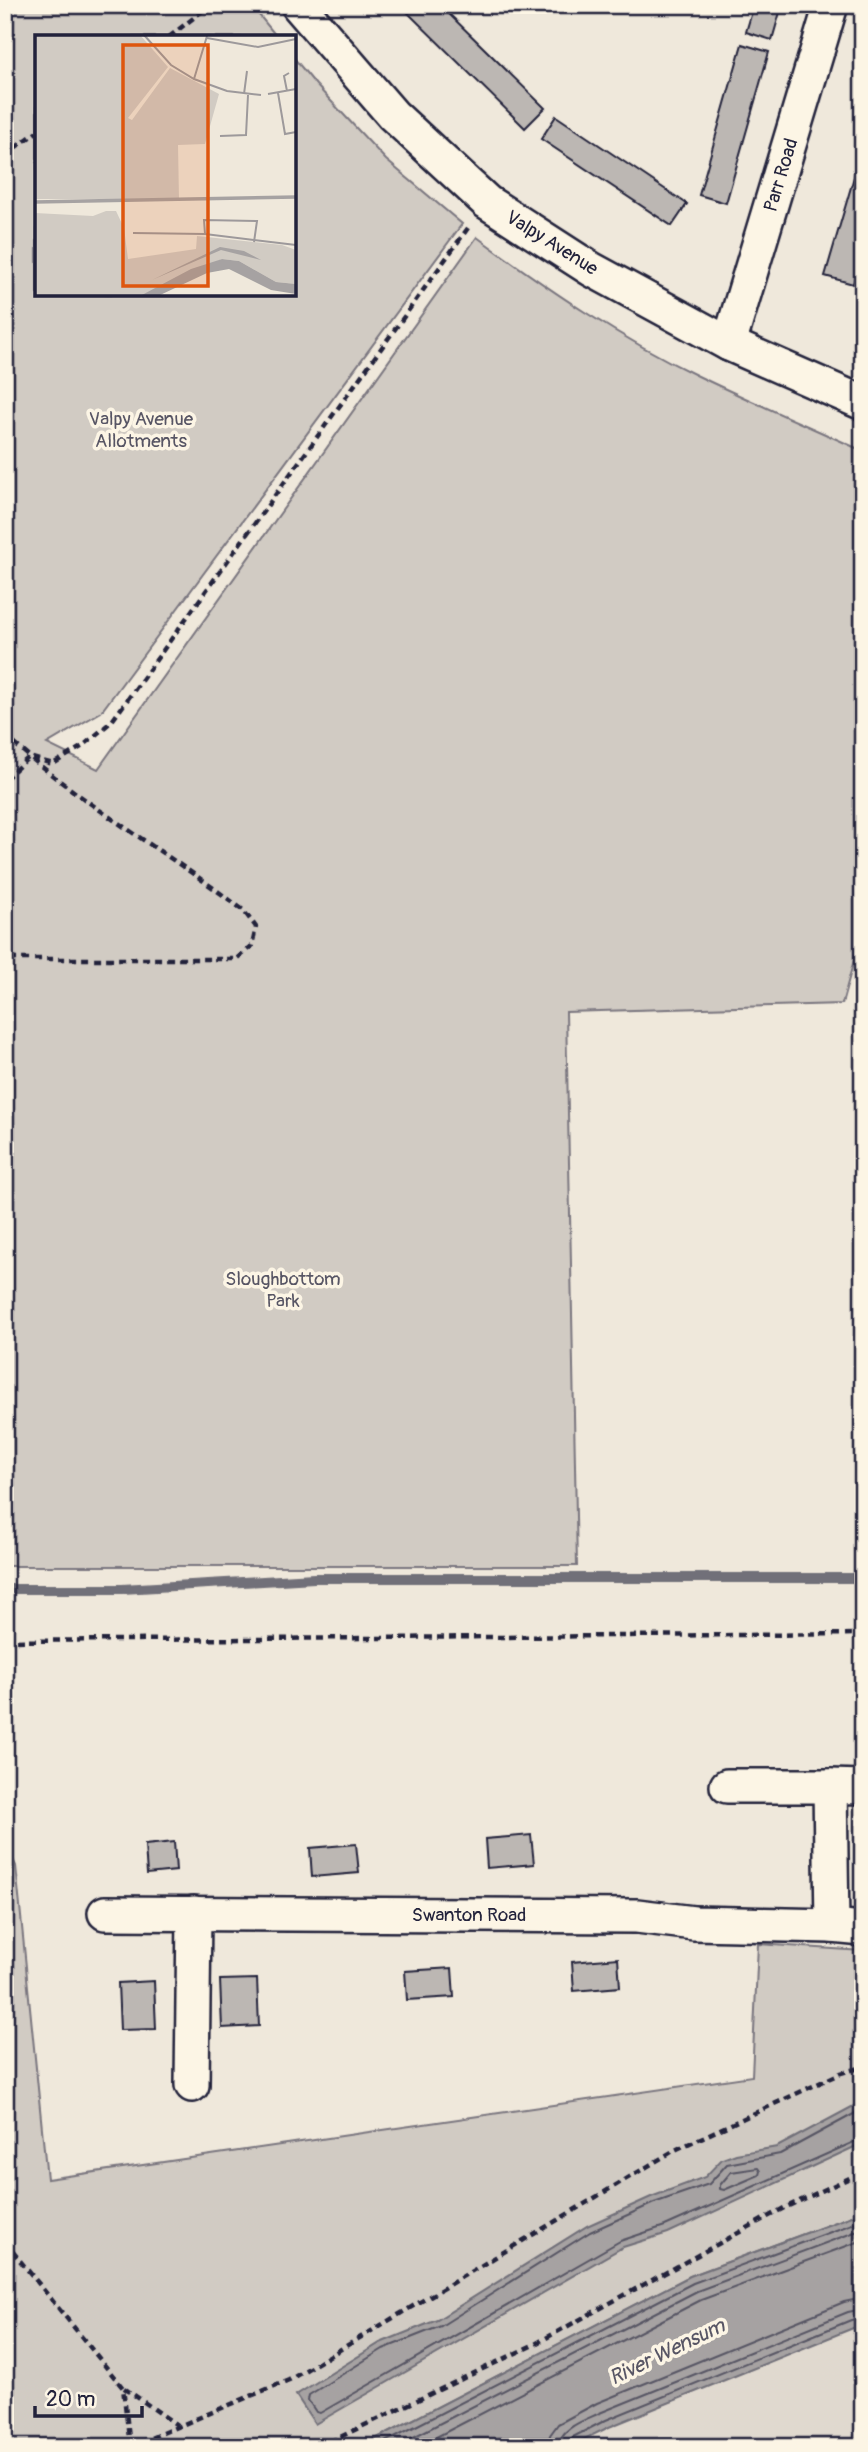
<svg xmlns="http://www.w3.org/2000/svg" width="868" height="2452" font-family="Pangolin,sans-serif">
<rect width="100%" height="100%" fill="#efe8db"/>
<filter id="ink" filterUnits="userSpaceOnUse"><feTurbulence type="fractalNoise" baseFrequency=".0143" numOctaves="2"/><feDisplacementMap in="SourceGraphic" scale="14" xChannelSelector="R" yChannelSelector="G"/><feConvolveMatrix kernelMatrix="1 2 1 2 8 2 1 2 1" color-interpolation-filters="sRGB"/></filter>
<g filter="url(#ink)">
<path fill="#e0d9cf" d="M863 2324V2447H568L609 2427Z"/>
<g fill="#d1cbc3" stroke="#7a767f" stroke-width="2">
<path d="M5 5H251L277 37H37V294H294V58L316 85 386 160 462 224 101 712 47 744 98 769 477 237C548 289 619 338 698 376 752 402 808 426 863 451V927L842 1004 566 1012 577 1566H5Z"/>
<path d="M5 1842 16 1866 47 2179 752 2076 758 1944 863 1951V2212L690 2276 360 2447H5Z"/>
</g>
<g fill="#a6a2a2" stroke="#716f79" stroke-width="2">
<path d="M863 2101V2143L668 2233 623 2247 315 2424 296 2395 380 2343 437 2320 587 2226 651 2197 705 2177 722 2159 736 2154 777 2147Z"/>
<path d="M863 2212V2324L609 2427 568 2447H360L690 2276Z"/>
</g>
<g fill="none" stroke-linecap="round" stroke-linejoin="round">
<g stroke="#575564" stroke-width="2">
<path d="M863 2109 780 2154 727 2164 709 2184 654 2203 590 2232 441 2326 383 2349 309 2395 308 2400 316 2412 320 2413 620 2241 665 2226 863 2138"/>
<path d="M758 2168 760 2171 759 2175 724 2190 720 2189V2185L731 2172Z"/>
<path d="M375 2447 693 2283 863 2220"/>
<path d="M394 2447 697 2291 863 2229"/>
<path d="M417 2447 701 2300 863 2240"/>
<path d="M548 2447 550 2435 558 2424 597 2403 844 2302 863 2298"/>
<path d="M558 2447C560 2427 586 2420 602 2412L848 2312 863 2309"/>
<path d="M567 2447 571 2438 606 2420 851 2320 863 2318"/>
</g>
<path stroke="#716f79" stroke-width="10" d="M5 1589H122L314 1578H863"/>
</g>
<g fill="#bcb7b3" stroke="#22223b" stroke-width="2">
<path d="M400 5H440L545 108 525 128Z"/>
<path d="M754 5H782L772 40 746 32Z"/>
<path d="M742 44 769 52 726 203 699 195Z"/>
<path d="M556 116 687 204 672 226 541 139Z"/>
<path d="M863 146V251L853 284 825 276Z"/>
<path d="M531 1835 534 1864 487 1868 485 1839Z"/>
<path d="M174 1842 176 1871 147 1874 145 1845Z"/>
<path d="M356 1844 359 1873 312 1877 310 1848Z"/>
<path d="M618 1958 620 1987 574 1991 572 1962Z"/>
<path d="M452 1968 454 1997 407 2000 405 1971Z"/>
<path d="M257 1979 259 2026 222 2028 220 1980Z"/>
<path d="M154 1981 156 2029 120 2030 118 1983Z"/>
</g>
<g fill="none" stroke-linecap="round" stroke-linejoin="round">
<defs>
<g id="street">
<path d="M298 5 393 115 487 202 591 269 729 344 863 403"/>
<path d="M729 344 831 5"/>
<path d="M727 1786H830"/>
<path d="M105 1913 637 1916 694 1923 832 1926 863 1929"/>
<path d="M832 1926 830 1786 863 1787"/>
<path d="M192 2085 194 1913"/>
</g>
</defs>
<use href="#street" stroke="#22223b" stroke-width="38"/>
<g stroke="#22223b" stroke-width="4.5" stroke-dasharray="7 5" stroke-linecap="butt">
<path d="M169 37 210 5"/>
<path d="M5 155 37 132"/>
<path d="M5 735C78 803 165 850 243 910L256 927 252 946 236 959H5"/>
<path d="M5 779 29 757 53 764 83 746 112 721 468 228"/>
<path d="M5 1641 863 1634"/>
<path d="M5 2242 123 2388 130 2446"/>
<path d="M124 2388 177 2425"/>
<path d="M152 2437 157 2447"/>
<path d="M129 2447 289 2380 675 2150 841 2073 863 2067"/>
<path d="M319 2447 535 2344 784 2208 863 2172"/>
</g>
<use href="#street" stroke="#fcf5e5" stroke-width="33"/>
</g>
</g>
<g text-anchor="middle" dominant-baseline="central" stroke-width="7" stroke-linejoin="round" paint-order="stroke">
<g font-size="19" fill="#22223b" stroke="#fcf5e5">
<text transform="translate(781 175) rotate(-73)">Parr Road</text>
<text transform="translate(552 243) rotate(32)">Valpy Avenue</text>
<text x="469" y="1915">Swanton Road</text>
</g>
<g font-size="19" fill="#575564" stroke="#fcf5e5">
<text x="141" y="419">Valpy Avenue<tspan x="141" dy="22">Allotments</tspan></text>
<text x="283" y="1279">Sloughbottom<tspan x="283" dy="22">Park</tspan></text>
</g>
<g font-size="21" font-style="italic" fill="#575564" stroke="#fcf5e5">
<text transform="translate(667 2352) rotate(-26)">River Wensum</text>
</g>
</g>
<g transform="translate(35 35)">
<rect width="261" height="261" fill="#efe8db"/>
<path d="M0 0H105L133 32 93 83 97 85 135 33 184 59 170 109 143 110 144 164H0ZM71 176H81L89 193 93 224 161 214 162 201 247 210 261 215V249L241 247 204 226 187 224 105 261H0V178L58 181Z" fill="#d1cbc3"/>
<path d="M185 212 209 216 226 225 186 215 117 245ZM187 224 204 226 241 247 261 249V259L236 255 194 234 172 238 123 261H105L156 234Z" fill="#a6a2a2"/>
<path fill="none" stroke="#a6a2a2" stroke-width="3.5" d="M0 167 261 162"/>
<path fill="none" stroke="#9d999b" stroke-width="2" d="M109 0 136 30 159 44 192 56 226 60M172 3 223 12 261 4M159 44 172 1M252 56 249 41 254 38M243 58 250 99 261 97M209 59 212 36M233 59 261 54M185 101 211 100 213 60M98 198 170 199 261 210M170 199 169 185 222 186 219 207"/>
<path fill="#de560e" fill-opacity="0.15" stroke="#de560e" stroke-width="3.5" d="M88 10H173V251H88Z"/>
<rect width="261" height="261" fill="none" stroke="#22223b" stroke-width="3.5"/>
</g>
<rect width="868" height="2452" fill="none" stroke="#fcf5e5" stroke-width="28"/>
<rect x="14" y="14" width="840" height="2424" fill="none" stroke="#22223b" stroke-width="2.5" filter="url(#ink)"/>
<path d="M35 2406v10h107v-10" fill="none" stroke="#22223b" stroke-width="3.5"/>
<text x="46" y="2406" font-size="21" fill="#22223b" stroke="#fcf5e5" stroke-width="5" paint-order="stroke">20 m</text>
</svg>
